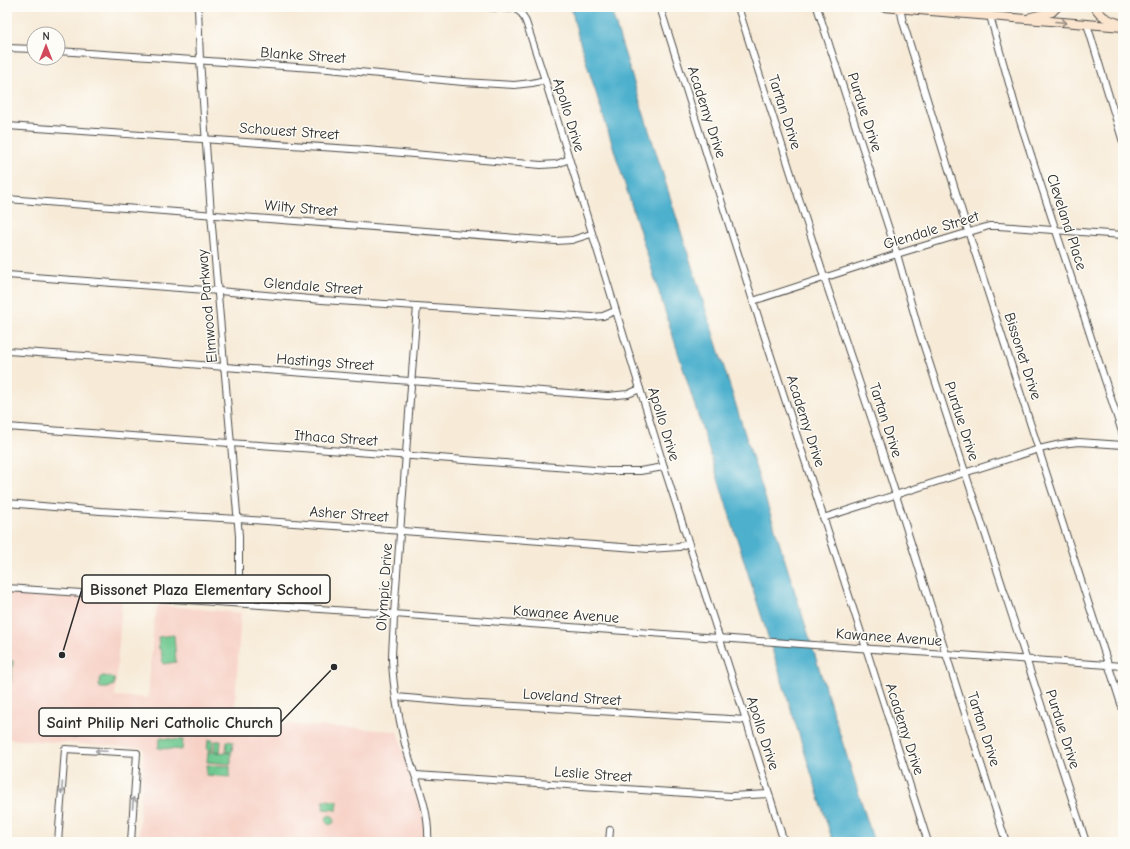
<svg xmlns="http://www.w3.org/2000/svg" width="1130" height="849" font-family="'Comic Neue',sans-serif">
<rect width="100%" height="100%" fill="#fdfcf7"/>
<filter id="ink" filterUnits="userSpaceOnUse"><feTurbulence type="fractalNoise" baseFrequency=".025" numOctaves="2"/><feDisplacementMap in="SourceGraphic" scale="8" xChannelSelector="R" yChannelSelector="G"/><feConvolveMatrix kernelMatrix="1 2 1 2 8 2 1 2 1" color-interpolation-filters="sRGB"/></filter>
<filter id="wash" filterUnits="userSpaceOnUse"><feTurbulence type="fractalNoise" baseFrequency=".012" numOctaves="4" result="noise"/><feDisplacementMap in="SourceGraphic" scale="16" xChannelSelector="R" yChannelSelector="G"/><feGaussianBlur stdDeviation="0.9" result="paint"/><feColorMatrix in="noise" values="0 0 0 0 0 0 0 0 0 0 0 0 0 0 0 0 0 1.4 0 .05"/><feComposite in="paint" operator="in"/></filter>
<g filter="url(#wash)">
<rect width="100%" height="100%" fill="#f7ebd8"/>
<path fill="#f7d1c6" d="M7 591 122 600 115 696 148 698 154 621 158 605 241 613 234 721 397 731 425 823 423 842H172L138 840 144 748 7 739Z"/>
<g fill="#6ec88f" stroke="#4c7a5d">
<path d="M174 635 176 662 163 664 161 650 159 649 158 637Z"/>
<path d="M7 661H13L11 682H7Z"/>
<path d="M102 676 112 677 114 679V685L108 688H100L99 685 100 678Z"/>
<path d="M73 726 78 727 80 732V735L75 738 67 736V731Z"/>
<path d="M160 738 183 740 182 750 158 748Z"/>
<path d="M208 740H213L212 751 207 750Z"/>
<path d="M215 741H221L220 752 214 751Z"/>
<path d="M227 741 233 742 232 752H226Z"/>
<path d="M208 752 231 753V764L207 762Z"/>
<path d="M207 765 230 766V777L206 775Z"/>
<path d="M324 800 338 801 337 810 323 809Z"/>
<circle cx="330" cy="820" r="4.5"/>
</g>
<path fill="#4eb0cd" stroke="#3c6e7c" d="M571 7H610L874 842H833L578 36Z"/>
</g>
<g filter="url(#ink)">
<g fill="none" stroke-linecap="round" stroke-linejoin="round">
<defs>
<g id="street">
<path d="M198 7 200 60 211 214 239 536V603"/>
<path d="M486 7 516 9 522 14 526 22 545 80 664 467 748 726 784 842"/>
<path d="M660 7 753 301 866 648 928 842"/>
<path d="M738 7 824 277 877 435 946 654 1006 842"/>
<path d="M817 7 897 254 919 331 1086 842"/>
<path d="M900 8 903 22 968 231 1123 710"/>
<path d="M990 16 1017 112 1123 435"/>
<path d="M1087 24 1123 142"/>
<path d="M7 48 34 49"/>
<path d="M58 51 328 69 463 82 514 85 532 83 545 80"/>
<path d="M7 126 367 150 541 165 557 164 569 159"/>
<path d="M7 199 556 241 572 240 591 234"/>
<path d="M7 275 219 291 322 300 592 317 603 316 615 311"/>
<path d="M753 301 897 254 989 226H998L1123 235"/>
<path d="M417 306 394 614C394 629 392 645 392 660 393 687 399 719 405 744 414 778 430 806 428 842"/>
<path d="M7 351 116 358 225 367 608 396 628 394 640 389"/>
<path d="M7 427 412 456 608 471H640L664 467"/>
<path d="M7 503 100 511 238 519 649 549 679 547 688 543"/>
<path d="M823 518 1039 449 1061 444 1079 442 1123 445"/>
<path d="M7 588 394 614 814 645 1123 666"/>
<path d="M396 697 464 703 746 720"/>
<path d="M416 775 731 796 769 794"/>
<path d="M58 842 65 749 137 753 131 842"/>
<path d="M609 842 610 830"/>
</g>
<g id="secondary">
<path d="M883 7 1123 27"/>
<path d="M1095 7C1101 17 1107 19 1118 23"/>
<path d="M1031 17 1052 12 1057 7"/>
</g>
</defs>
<use href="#street" stroke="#4a4845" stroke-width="8"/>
<use href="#secondary" stroke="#4a4845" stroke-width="10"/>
<use href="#street" stroke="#fff" stroke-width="6"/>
<use href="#secondary" stroke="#fbe5cf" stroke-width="8"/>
</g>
<defs><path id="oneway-shaft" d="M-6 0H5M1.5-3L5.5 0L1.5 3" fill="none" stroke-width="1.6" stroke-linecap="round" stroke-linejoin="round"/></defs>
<use stroke="#93887d" href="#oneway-shaft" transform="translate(1061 22) rotate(5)"/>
<g stroke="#a0a0a0">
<use href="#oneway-shaft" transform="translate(101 751) rotate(-177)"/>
<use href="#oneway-shaft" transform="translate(62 788) rotate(94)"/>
<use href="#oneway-shaft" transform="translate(133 803) rotate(-86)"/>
</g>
</g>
<g text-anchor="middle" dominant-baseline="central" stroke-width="3" stroke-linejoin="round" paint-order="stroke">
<g font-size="15" fill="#2b2b2b" stroke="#fdfcf7">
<text transform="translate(303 55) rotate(4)">Blanke Street</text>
<text transform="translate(707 112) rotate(72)">Academy Drive</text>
<text transform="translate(785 112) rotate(72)">Tartan Drive</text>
<text transform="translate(865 112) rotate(72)">Purdue Drive</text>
<text transform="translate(569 115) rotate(73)">Apollo Drive</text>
<text transform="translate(289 131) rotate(4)">Schouest Street</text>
<text transform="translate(301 208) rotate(5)">Wilty Street</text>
<text transform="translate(1067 222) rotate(72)">Cleveland Place</text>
<text transform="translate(931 230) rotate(-17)">Glendale Street</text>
<text transform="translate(313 286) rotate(4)">Glendale Street</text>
<text transform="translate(207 306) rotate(-95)">Elmwood Parkway</text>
<text transform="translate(1023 356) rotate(72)">Bissonet Drive</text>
<text transform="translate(325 362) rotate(4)">Hastings Street</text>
<text transform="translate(886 420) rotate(72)">Tartan Drive</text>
<text transform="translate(806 421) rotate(72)">Academy Drive</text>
<text transform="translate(962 421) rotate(72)">Purdue Drive</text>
<text transform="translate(664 424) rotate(73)">Apollo Drive</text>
<text transform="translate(336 438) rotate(4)">Ithaca Street</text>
<text transform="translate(349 514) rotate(4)">Asher Street</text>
<text transform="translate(384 587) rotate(-86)">Olympic Drive</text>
<text transform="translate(566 614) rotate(4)">Kawanee Avenue</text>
<text transform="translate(889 637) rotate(4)">Kawanee Avenue</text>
<text transform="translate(572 697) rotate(4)">Loveland Street</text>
<text transform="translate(905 729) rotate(72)">Academy Drive</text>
<text transform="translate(984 729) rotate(72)">Tartan Drive</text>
<text transform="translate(1063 729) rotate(72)">Purdue Drive</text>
<text transform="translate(763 733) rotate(72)">Apollo Drive</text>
<text transform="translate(593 774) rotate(4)">Leslie Street</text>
</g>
</g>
<path fill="none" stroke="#2b2b2b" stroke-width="1.5" d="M62 655L82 589M334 667L281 722"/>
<g fill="#2b2b2b" stroke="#fdfcf7" stroke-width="1.5">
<circle cx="62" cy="655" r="4"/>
<circle cx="334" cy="667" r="4"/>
</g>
<g fill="#fdfcf7" stroke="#2b2b2b" stroke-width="1.5">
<rect x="82" y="575" width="248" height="28" rx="4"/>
<rect x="39" y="708" width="242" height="28" rx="4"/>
</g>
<g font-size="16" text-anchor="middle" font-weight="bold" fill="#2b2b2b">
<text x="206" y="595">Bissonet Plaza Elementary School</text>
<text x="160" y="728">Saint Philip Neri Catholic Church</text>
</g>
<rect width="1130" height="849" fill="none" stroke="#fdfcf7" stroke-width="24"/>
<g transform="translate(46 46)"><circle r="19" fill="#fdfcf7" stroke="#a9a8a5"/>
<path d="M0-3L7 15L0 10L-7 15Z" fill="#d1495b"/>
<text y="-6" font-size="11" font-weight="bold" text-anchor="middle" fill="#2b2b2b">N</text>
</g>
</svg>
